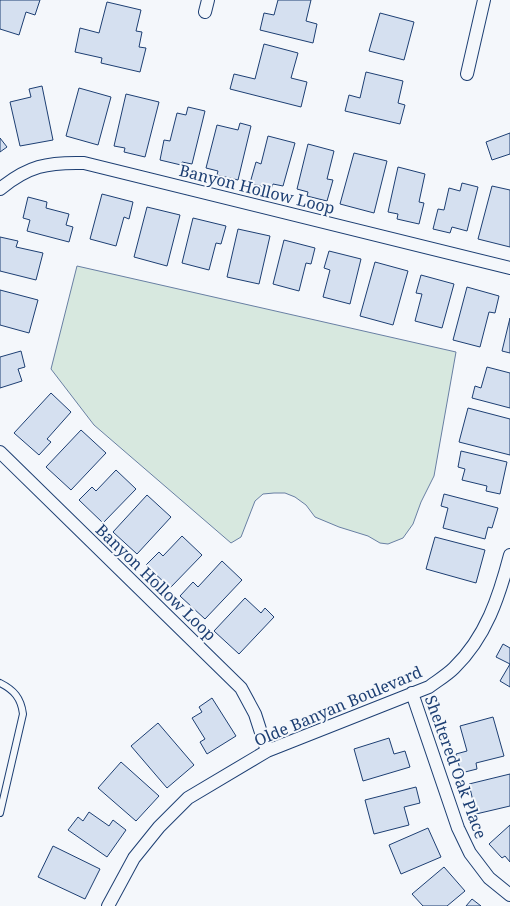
<svg xmlns="http://www.w3.org/2000/svg" width="510" height="906" viewBox="0 0 510 906" font-family="'Noto Serif',serif">
	<rect width="100%" height="100%" fill="#f4f7fb"/>
	<path fill="#d7e8df" stroke="#687fa3" d="M 77,266 L 456,352 L 434,476 L 421,502 L 413,524 L 403,538 L 388,544 L 380,543 L 368,536 L 339,527 L 315,517 L 306,505 L 295,497 L 285,493 L 274,493 L 263,494 L 255,501 L 241,537 L 231,543 L 94,425 L 51,369 Z"/>
	<path fill="#d5e0f0" stroke="#1d3f73" d="M 0,0 L 40,0 L 35,15 L 26,12 L 19,35 L 0,29 Z
		M 278,0 L 311,0 L 306,21 L 317,24 L 313,43 L 260,30 L 264,13 L 274,15 Z
		M 107,2 L 141,10 L 136,31 L 142,32 L 139,47 L 146,48 L 140,72 L 101,63 L 102,58 L 75,52 L 80,28 L 99,33 Z
		M 380,13 L 414,22 L 404,60 L 369,51 Z
		M 264,44 L 298,53 L 291,78 L 307,82 L 301,107 L 230,89 L 234,74 L 255,79 Z
		M 366,72 L 403,81 L 398,103 L 405,105 L 400,124 L 345,111 L 349,95 L 360,98 Z
		M 42,86 L 53,140 L 20,146 L 10,102 L 31,97 L 29,89 Z
		M 79,88 L 111,97 L 98,145 L 66,136 Z
		M 126,94 L 159,102 L 145,157 L 124,152 L 125,148 L 114,146 Z
		M 188,107 L 205,111 L 192,164 L 182,162 L 181,165 L 160,160 L 164,140 L 170,141 L 177,113 L 186,115 Z
		M 240,123 L 251,126 L 238,180 L 217,175 L 218,171 L 206,168 L 217,125 L 238,130 Z
		M 510,133 L 510,154 L 492,160 L 486,142 Z
		M 268,136 L 295,143 L 283,186 L 273,184 L 271,189 L 250,183 L 256,162 L 261,164 Z
		M 0,138 L 7,147 L 0,152 Z
		M 308,144 L 334,151 L 327,179 L 333,180 L 327,201 L 307,196 L 308,192 L 297,189 Z
		M 354,153 L 387,161 L 374,213 L 340,204 Z
		M 398,167 L 425,174 L 419,202 L 424,203 L 419,224 L 397,219 L 398,214 L 388,212 Z
		M 462,183 L 478,187 L 467,231 L 452,227 L 450,233 L 433,229 L 438,209 L 444,210 L 449,188 L 460,191 Z
		M 492,186 L 510,190 L 510,247 L 478,239 Z
		M 102,194 L 133,202 L 129,219 L 124,217 L 116,246 L 90,239 Z
		M 28,197 L 47,202 L 46,208 L 69,214 L 66,225 L 73,227 L 69,242 L 27,231 L 30,220 L 23,218 Z
		M 147,207 L 180,215 L 167,266 L 134,257 Z
		M 193,218 L 226,226 L 221,244 L 216,243 L 209,270 L 182,263 Z
		M 238,229 L 270,236 L 259,284 L 227,277 Z
		M 0,237 L 18,241 L 16,247 L 43,253 L 36,280 L 0,271 Z
		M 284,240 L 315,248 L 311,264 L 306,263 L 299,291 L 273,284 Z
		M 329,251 L 361,259 L 350,304 L 323,297 L 330,270 L 324,268 Z
		M 375,262 L 408,271 L 393,325 L 360,316 Z
		M 421,275 L 454,284 L 442,328 L 415,321 L 422,294 L 416,293 Z
		M 467,287 L 499,296 L 495,313 L 489,312 L 480,347 L 453,340 Z
		M 0,290 L 38,300 L 29,333 L 0,325 Z
		M 510,318 L 510,353 L 502,351 Z
		M 21,351 L 25,367 L 18,369 L 22,381 L 0,388 L 0,357 Z
		M 487,367 L 510,373 L 510,408 L 472,398 L 475,386 L 481,388 Z
		M 51,393 L 71,412 L 47,439 L 51,442 L 39,455 L 14,433 Z
		M 468,408 L 510,419 L 510,455 L 459,442 Z
		M 81,430 L 106,453 L 71,490 L 46,467 Z
		M 461,451 L 507,462 L 500,494 L 486,491 L 487,486 L 462,480 L 465,469 L 458,467 Z
		M 116,470 L 136,489 L 103,523 L 79,500 L 92,487 L 96,491 Z
		M 444,494 L 498,508 L 492,528 L 488,527 L 485,539 L 443,528 L 448,508 L 441,506 Z
		M 147,495 L 171,517 L 137,554 L 113,532 Z
		M 182,536 L 202,555 L 170,588 L 146,565 L 159,552 L 163,556 Z
		M 435,537 L 485,550 L 476,583 L 426,569 Z
		M 222,561 L 242,580 L 205,619 L 180,596 L 193,582 L 198,587 Z
		M 245,598 L 261,613 L 265,608 L 274,617 L 239,654 L 214,631 Z
		M 503,644 L 510,648 L 510,687 L 500,681 L 510,664 L 496,657 Z
		M 212,698 L 236,736 L 207,754 L 200,742 L 205,739 L 192,718 L 202,712 L 199,707 Z
		M 493,717 L 504,756 L 476,763 L 477,769 L 461,773 L 456,754 L 467,751 L 460,726 Z
		M 158,723 L 194,765 L 167,788 L 131,746 Z
		M 389,738 L 394,754 L 405,751 L 410,767 L 363,781 L 354,749 Z
		M 121,762 L 159,796 L 136,821 L 98,788 Z
		M 510,774 L 510,806 L 476,814 L 469,784 Z
		M 416,787 L 420,803 L 404,807 L 409,825 L 374,834 L 365,800 Z
		M 89,812 L 109,826 L 113,820 L 126,830 L 107,857 L 68,830 L 78,817 L 83,821 Z
		M 510,825 L 510,862 L 505,856 L 502,858 L 489,844 Z
		M 428,828 L 441,857 L 401,874 L 389,845 Z
		M 53,846 L 100,869 L 85,899 L 38,877 Z
		M 444,867 L 465,891 L 447,906 L 423,906 L 412,894 Z
		M 472,899 L 481,906 L 466,906 Z"/>
	<g fill="none" stroke-linecap="round" stroke-linejoin="round">
		<defs>
			<path id="lane" d="M 0,683 C 14,690 21,698 23,714 L 0,813"/>
			<path id="street" d="M 205,12 L 208,0
				M 467,74 L 484,0
				M 0,189 C 28,166 47,162 84,163 L 510,268
				M 0,452 L 241,688 L 255,714 L 267,751
				M 412,693 L 458,828 L 470,853 L 489,878 L 510,895
				M 108,906 L 134,858 L 159,827 L 188,798 L 267,751 L 429,687 C 437,681 447,675 454,668 C 486,637 499,597 510,555"/>
		</defs>
		<use href="#lane" stroke="#1d3f73" stroke-width="8"/>
		<use href="#street" stroke="#1d3f73" stroke-width="14"/>
		<use href="#lane" stroke="#f4f7fb" stroke-width="6"/>
		<use href="#street" stroke="#f4f7fb" stroke-width="12"/>
	</g>
	<g text-anchor="middle" dominant-baseline="central" stroke-width="4" stroke-linejoin="round" paint-order="stroke">
		<g font-size="16" fill="#1d3f73" stroke="#f4f7fb">
			<text transform="translate(257 189) rotate(14)">Banyon Hollow Loop</text>
			<text transform="translate(156 582) rotate(44)">Banyon Hollow Loop</text>
			<text transform="translate(338 706) rotate(-23)">Olde Banyan Boulevard</text>
			<text transform="translate(456 767) rotate(70)">Sheltered Oak Place</text>
		</g>
	</g>
</svg>
